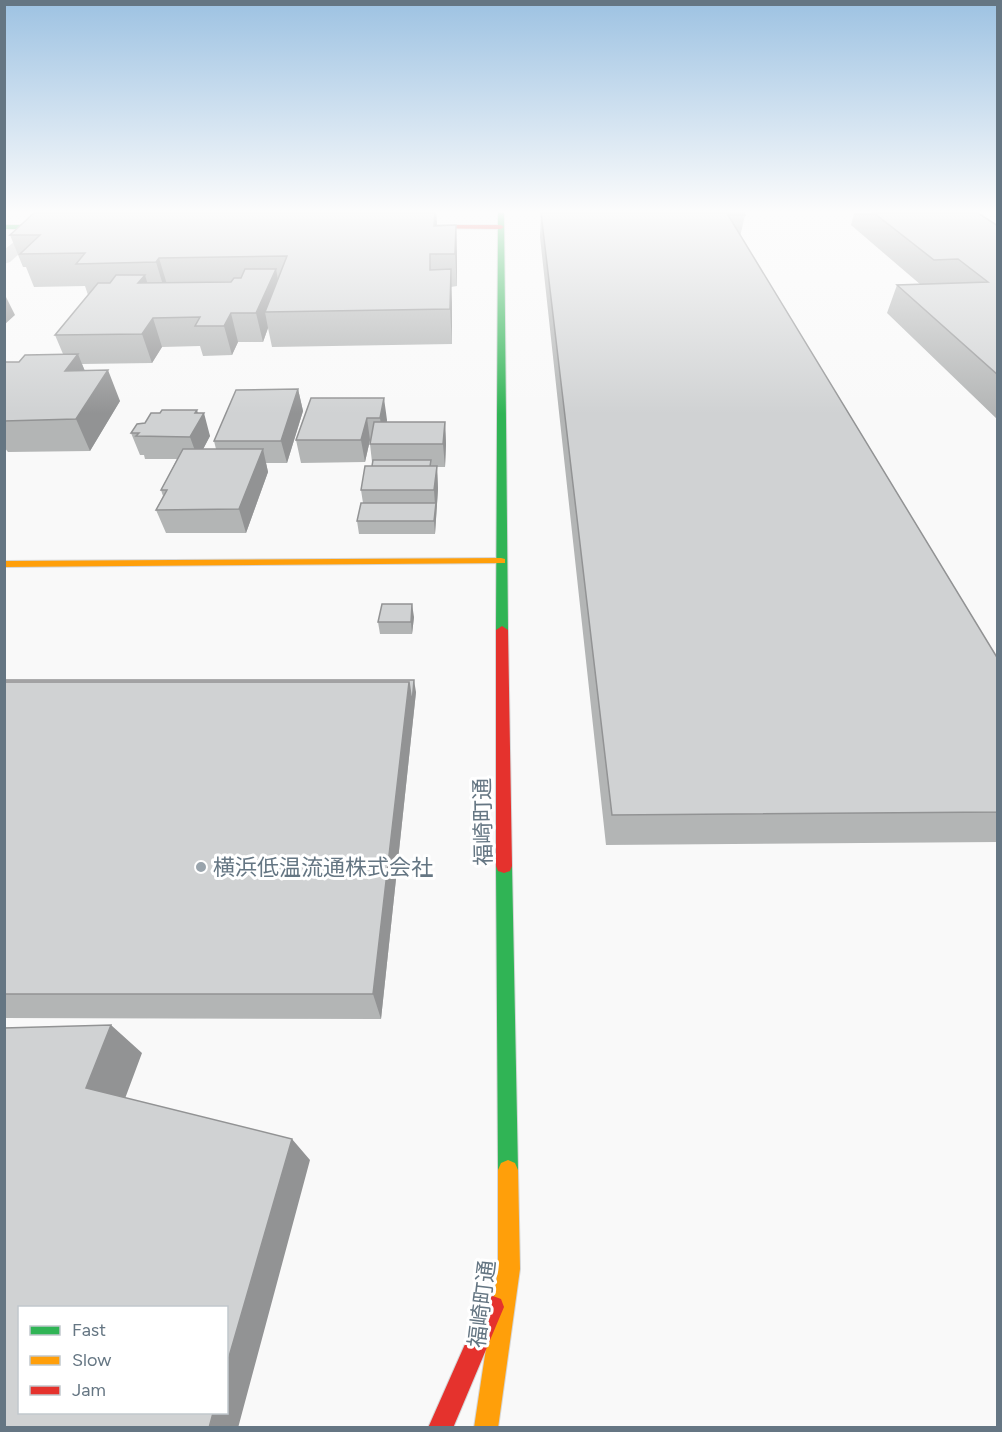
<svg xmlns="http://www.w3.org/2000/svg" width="1002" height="1432" viewBox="0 0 1002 1432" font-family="Figtree,'Noto Sans JP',sans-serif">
	<rect width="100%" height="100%" fill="#f9f9f9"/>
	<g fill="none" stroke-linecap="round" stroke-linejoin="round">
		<defs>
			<path id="fast" d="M 498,213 L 504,213 L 508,630 L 502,634 L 496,630 Z
				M 4,225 L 63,225 L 66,227 L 63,229 L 4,229 Z
				M 504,859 L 510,861 L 512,866 L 518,1170 L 515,1177 L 508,1180 L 501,1177 L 498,1170 L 496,866 L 498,861 Z"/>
			<path id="slow" d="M 501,558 L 505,559 L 505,563 L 4,567 L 4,561 Z
				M 508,1160 L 515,1163 L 518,1170 L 520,1269 L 498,1428 L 474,1428 L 498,1269 L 498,1170 L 501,1163 Z"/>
			<path id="jam" d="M 411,225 L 501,225 L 504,227 L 501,229 L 409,228 Z
				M 502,626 L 508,630 L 512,866 L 510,871 L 504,873 L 498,871 L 496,866 L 496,630 Z
				M 493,1296 L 501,1299 L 504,1307 L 453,1428 L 428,1428 L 485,1299 Z"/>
		</defs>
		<use href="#fast" stroke="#d5d6d7" stroke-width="2"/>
		<use href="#slow" stroke="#d5d6d7" stroke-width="2"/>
		<use href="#jam" stroke="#d5d6d7" stroke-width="2"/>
		<path fill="#cecfd0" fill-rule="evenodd" d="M 41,223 L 48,227 L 46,230 L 10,262 L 4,264 L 4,250 L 36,224 Z"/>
		<use href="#fast" fill="#30b455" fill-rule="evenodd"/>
		<use href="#slow" fill="#ff9f0a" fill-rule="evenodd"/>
		<use href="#jam" fill="#e5322d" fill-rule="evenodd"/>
	</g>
	<path fill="#b3b5b5" d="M 34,213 L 436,213 L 437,226 L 456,225 L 457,257 L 457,286 L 451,287 L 452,344 L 272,347 L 268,328 L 263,342 L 238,342 L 232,355 L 203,356 L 200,346 L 162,347 L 152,363 L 82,364 L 85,371 L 120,401 L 90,451 L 8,452 L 4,447 L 4,362 L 19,362 L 63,354 L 55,335 L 88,295 L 85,286 L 34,287 L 26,267 L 23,267 L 10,235 Z
		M 541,213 L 745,215 L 740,237 L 998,659 L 998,842 L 606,845 L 540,237 Z
		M 854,213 L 978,213 L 998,226 L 998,420 L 887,313 L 897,285 L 921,285 L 851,225 Z
		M 298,389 L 303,411 L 287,463 L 266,463 L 268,472 L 246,533 L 166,533 L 156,510 L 163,496 L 161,490 L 177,459 L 145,459 L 144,455 L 140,455 L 131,433 L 145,423 L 197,413 L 210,436 L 203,449 L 216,449 L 214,441 Z
		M 311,398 L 387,420 L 387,422 L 445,422 L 446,444 L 445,467 L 437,467 L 438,489 L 435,534 L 359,534 L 357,521 L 363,503 L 361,490 L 372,466 L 372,462 L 370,444 L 371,440 L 370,440 L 365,462 L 301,463 L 296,440 Z
		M 414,617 L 412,634 L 380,634 L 378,622 Z
		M 4,680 L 416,692 L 381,1019 L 4,1018 Z"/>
	<path fill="#929394" d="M 435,213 L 436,213 L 438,234 L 436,257 L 434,226 Z
		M 456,225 L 457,257 L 457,286 L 455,254 Z
		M 159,258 L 169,291 L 166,295 L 156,262 Z
		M 276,269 L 281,296 L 265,312 L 268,328 L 263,342 L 256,313 Z
		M 451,269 L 452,303 L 452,344 L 450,309 Z
		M 145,275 L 153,302 L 138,283 Z
		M 5,295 L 15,315 L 4,325 L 4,296 Z
		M 231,313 L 238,342 L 232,355 L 224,326 Z
		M 153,318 L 162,347 L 152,363 L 142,334 Z
		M 78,354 L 90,384 L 65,371 Z
		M 108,370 L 120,401 L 90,451 L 76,419 Z
		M 298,389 L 303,411 L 287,463 L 281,441 Z
		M 384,398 L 387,420 L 383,440 L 380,418 Z
		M 197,410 L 200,420 L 204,413 L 210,436 L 198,459 L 190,437 L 195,413 Z
		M 367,418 L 370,440 L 365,462 L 361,440 Z
		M 445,422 L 446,444 L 445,467 L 443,444 Z
		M 263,449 L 268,472 L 246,533 L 239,509 Z
		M 437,466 L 438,489 L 435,534 L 434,521 L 435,505 L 434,490 Z
		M 412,604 L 414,617 L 412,634 L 411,622 Z
		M 414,680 L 416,692 L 381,1019 L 373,994 L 409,682 Z
		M 111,1025 L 142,1053 L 120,1112 L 86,1088 Z
		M 292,1139 L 310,1160 L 238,1428 L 209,1428 L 213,1413 L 226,1413 L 226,1367 Z"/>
	<path fill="#d0d2d3" stroke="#929394" stroke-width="1.5" d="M 34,213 L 435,213 L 434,226 L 456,225 L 455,254 L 430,254 L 430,270 L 451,269 L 450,309 L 265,312 L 287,256 L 159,258 L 156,262 L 76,264 L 85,253 L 20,254 L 40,235 L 10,235 Z
		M 541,213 L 744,213 L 745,215 L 728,215 L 998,659 L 998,812 L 612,815 Z
		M 874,213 L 978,213 L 998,226 L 998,375 L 897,285 L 988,282 L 958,259 L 934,260 Z
		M 245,269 L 276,269 L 256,313 L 231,313 L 224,326 L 195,326 L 200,317 L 153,318 L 142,334 L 55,335 L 98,283 L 110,283 L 116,275 L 145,275 L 138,283 L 231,282 L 234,278 L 241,278 Z
		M 78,354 L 65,371 L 108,370 L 76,419 L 4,421 L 4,362 L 19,362 L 25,355 Z
		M 298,389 L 281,441 L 214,441 L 236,390 Z
		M 311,398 L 384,398 L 380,418 L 367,418 L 361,440 L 296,440 Z
		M 162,410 L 197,410 L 195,413 L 204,413 L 190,437 L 136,436 L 139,433 L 131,433 L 137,424 L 145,423 L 151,413 L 160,413 Z
		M 374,422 L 445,422 L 443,444 L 370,444 Z
		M 183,449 L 263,449 L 239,509 L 156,510 L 167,490 L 161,490 Z
		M 373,460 L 431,460 L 430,466 L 372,466 Z
		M 365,466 L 437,466 L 434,490 L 361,490 Z
		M 361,503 L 436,503 L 434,521 L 357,521 Z
		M 382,604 L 412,604 L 411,622 L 378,622 Z
		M 4,680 L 414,680 L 412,703 L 409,682 L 4,682 Z
		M 4,682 L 409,682 L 373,994 L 4,994 Z
		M 111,1025 L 86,1088 L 292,1139 L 226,1367 L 226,1308 L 20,1308 L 20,1413 L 213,1413 L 209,1428 L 4,1428 L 4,1028 Z"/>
	<linearGradient id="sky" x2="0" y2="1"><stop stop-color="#9dc2e2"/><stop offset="0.51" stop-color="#fcfcfc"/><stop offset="1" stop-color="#fcfcfc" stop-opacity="0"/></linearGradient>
	<rect width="1002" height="414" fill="url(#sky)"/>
	<circle fill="#99a4ac" stroke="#fff" stroke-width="2" cx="201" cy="867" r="6"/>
	<g text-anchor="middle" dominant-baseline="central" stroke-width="6" stroke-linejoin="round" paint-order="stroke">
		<g font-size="22" fill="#657683" stroke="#fff">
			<text transform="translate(483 822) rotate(-91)">福崎町通</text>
			<text transform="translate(482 1304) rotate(-83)">福崎町通</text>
		</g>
		<g font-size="22" fill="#657683" stroke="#fff" text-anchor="start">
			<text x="213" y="867">横浜低温流通株式会社</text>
		</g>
	</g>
	<rect width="1002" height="1432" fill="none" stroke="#657683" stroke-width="12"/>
	<rect x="18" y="1306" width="210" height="108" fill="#ffffff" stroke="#c1c8cd" stroke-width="1.5"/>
	<rect x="30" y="1326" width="30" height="9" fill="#30b455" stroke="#c1c8cd" stroke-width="1.5"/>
	<text x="72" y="1336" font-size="18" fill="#657683">Fast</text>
	<rect x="30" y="1356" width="30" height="9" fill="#ff9f0a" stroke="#c1c8cd" stroke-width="1.5"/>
	<text x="72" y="1366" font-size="18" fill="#657683">Slow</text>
	<rect x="30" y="1386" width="30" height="9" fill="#e5322d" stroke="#c1c8cd" stroke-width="1.5"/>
	<text x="72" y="1396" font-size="18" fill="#657683">Jam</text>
</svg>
